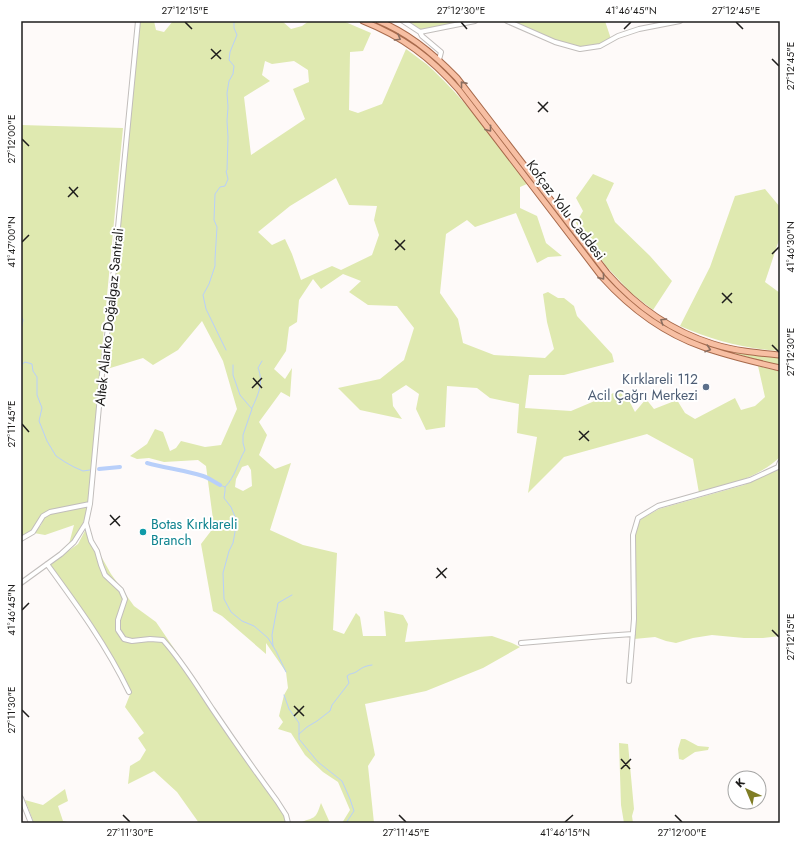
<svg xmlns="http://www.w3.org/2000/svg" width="801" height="844" viewBox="0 0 801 844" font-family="Jost,sans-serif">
	<rect width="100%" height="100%" fill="#fefaf9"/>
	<path fill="#dfe9b0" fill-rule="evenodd" d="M 139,21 L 154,21 L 156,30 L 164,32 L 173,21 L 282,21 L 291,29 L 302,26 L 309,21 L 343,21 L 371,33 L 363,51 L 350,52 L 349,110 L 358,113 L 382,104 L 406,49 C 415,56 425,62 433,70 C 469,104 498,145 527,184 L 520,187 L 520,208 L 537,216 L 546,243 L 562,256 L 548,257 L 537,263 L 516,213 L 475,227 L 467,220 L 446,234 L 440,293 L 458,319 L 463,343 L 494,355 L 545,358 L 554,349 L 547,322 L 543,294 L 548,292 L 558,298 L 564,298 L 574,306 L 577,316 L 612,354 L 614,362 L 564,375 L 529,375 L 525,408 L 571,411 L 623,389 L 635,412 L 646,399 L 654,409 L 677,400 L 685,413 L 695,419 L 735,398 L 741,410 L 755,406 L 765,397 L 758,366 L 780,371 L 780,457 C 758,478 727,485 699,493 L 693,459 L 647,434 L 564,457 L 528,493 L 537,437 L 517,433 L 519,404 L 490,398 L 477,388 L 447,386 L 445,427 L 426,430 L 416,409 L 419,394 L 406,385 L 392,394 L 393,406 L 402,419 L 360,410 L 338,388 L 380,379 L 404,360 L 414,328 L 397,306 L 368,305 L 349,292 L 361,281 L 343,274 L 321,289 L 313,279 L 299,300 L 297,322 L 289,327 L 286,351 L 274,369 L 285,379 L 292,368 L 290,397 L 281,392 L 259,422 L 267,435 L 259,455 L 275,469 L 291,463 L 270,530 L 303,545 L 337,553 L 333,630 L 344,634 L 356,613 L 360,617 L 363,636 L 386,636 L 384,611 L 403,615 L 408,624 L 405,642 L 492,636 L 512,643 L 520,647 L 483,668 L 426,691 L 365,704 L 375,755 L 368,766 L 374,823 L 342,823 L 350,810 L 338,782 L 323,772 L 305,755 L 291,733 L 278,729 L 283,722 L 279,716 L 284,695 L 288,688 L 286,672 L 266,643 L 266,654 L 222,616 L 213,611 L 201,544 L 214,527 L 206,466 L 198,460 L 164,462 L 149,458 L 137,459 L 130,456 L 147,444 L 155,429 L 163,432 L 170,451 L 176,448 L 181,441 L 205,447 L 221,445 L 237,409 L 223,361 L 202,321 L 178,350 L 153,365 L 143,358 L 107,369 ZM 265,61 L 272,64 L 294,61 L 308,70 L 309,82 L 293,89 L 305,119 L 251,155 L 244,97 L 270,81 L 262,75 ZM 336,178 L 349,205 L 377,206 L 374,220 L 379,235 L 372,255 L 341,270 L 332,266 L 301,280 L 292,254 L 285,239 L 272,245 L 258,232 L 290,206 ZM 248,465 L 251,470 L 252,486 L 243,491 L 235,487 L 236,479 L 242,467 Z
		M 407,21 L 465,21 L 420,30 Z
		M 515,21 L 605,21 L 611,39 L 599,45 L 580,48 L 555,41 L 524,28 L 515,22 Z
		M 21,125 L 123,128 C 111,253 99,378 88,503 L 50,510 L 41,516 L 37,524 L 31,531 L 21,538 Z
		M 593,174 L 614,183 L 606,200 L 615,222 L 650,256 L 672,281 L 653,310 L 631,293 L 606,266 L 576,223 L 583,211 L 576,198 Z
		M 765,189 L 780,207 L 780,227 L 779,240 L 765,282 L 780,293 L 780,351 C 745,349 712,340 680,326 L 710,267 L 735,196 Z
		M 730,352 L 780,358 L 780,366 Z
		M 780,467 L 780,496 L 779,497 L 780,506 L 780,636 L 763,638 L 744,638 L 712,635 L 693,638 L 676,643 L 666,641 L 655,637 L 634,639 L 637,602 L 634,536 L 637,526 L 641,519 L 659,509 L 744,485 Z
		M 88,507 C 84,522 81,533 69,544 L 74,525 L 45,535 L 34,533 L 41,525 L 44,518 L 51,513 Z
		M 88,525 L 92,540 L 111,574 L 134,606 L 156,622 L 201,688 L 198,691 L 275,801 L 284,816 L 287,823 L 199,823 L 177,792 L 154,771 L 128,784 L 130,766 L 140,760 L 146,750 L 138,738 L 144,733 L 125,707 L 131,692 C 109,646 79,606 50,564 L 78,544 Z
		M 681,739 L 685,739 L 698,746 L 709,747 L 708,750 L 695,752 L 683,760 L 679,759 L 678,749 Z
		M 619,743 L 628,744 L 634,809 L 632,816 L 633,823 L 624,823 L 621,805 Z
		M 65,789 L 68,801 L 58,806 L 63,821 L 72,823 L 34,823 L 25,800 L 43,805 Z
		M 321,803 L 330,823 L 300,823 C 315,816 315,821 321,803 Z"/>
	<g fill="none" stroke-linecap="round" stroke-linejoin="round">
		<path stroke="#b8cffa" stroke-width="1" d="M 21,315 L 23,320 L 21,330
			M 226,350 L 206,309 L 203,295 L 209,284 L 215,266 L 215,259 L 217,227 L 214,220 L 215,194 L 220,187 L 225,186 L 228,179 L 226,171 L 227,170 L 228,137 L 227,121 L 228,107 L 227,93 L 229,81 L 233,74 L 234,66 L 229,60 L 230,52 L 237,35 L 234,28 L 234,21
			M 21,365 L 25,362 L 32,364 L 33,371 L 37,377 L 37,395 L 42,408 L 39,421 L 47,441 L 56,456 L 65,462 L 74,467 L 83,471 L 90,470
			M 233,365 L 233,375 L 240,395 L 252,409 L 243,435 L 243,443 L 245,450 C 238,462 235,477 225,487 L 225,491 L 224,498 L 231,507 L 236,519 L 235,532 L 233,543 L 229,551 L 223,573 L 224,599 L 231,612 L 242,621 L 254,626 L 268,638 L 276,651 L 286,672
			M 252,408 C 258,395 264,383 258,368 L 262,361
			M 220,485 L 225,487
			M 273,646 L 272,635 L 278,603 L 292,595
			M 284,695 L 289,709 L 299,723 L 299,739 L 318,762 L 342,781 L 350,799 L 354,811 L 346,823
			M 299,734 L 307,727 L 317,721 L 330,711 L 332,705 L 349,683 L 347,676 C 350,673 353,674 356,672 C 362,668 364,666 372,665"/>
		<path stroke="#b8cffa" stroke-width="4" d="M 147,463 C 165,468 184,470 203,476 C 209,478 214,482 220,485
			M 99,469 L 120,467"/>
		<defs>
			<path id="minor" d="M 403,21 L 420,32
				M 507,21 L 555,42 L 580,49 L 600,46 L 618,36 L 639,29 L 680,21
				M 439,60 L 441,52 L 422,36 L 420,32 L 475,21
				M 86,523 L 91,541 L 97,551 L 101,565 L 105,575 L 121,590 L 125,599 L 118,620 L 118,630 L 124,639 L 132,641 L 150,639 L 163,640 C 182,661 197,686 213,710 C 234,741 255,771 277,801 L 286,815 L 288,823
				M 21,539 L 33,532 L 43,516 L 50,512 L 90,504
				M 47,564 C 77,605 107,646 129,692
				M 21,583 L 61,554 L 74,542 L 86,523 L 90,504 L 102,374 L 109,320 L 138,21
				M 521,643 L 604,636 L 633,634
				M 629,681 L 634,619 L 633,535 L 638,518 L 658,506 L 750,480 L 778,467 L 780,462
				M 21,798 L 31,823"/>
			<path id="major" d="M 363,21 C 403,37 430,57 459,90 L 602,277 C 630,308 663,333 703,347 C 728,356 754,362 780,368
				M 379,21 C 409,33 435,55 457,78 L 607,273 C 636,306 671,331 713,344 C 735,351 758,353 780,355"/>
		</defs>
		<use href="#minor" stroke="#c1bdbb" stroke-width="6"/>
		<use href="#major" stroke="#a86a4c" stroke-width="7"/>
		<use href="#minor" stroke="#fff" stroke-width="4"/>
		<use href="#major" stroke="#f7bfa3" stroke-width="5"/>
	</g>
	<defs><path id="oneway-chevron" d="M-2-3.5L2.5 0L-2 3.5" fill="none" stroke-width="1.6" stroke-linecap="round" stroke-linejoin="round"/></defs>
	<g stroke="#8a6e60">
		<use href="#oneway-chevron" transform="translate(398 38) rotate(30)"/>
		<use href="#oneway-chevron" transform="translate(463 84) rotate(-129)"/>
		<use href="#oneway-chevron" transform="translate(489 129) rotate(53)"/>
		<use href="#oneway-chevron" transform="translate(602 277) rotate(51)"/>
		<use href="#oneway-chevron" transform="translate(663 321) rotate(-148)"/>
		<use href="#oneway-chevron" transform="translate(708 349) rotate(18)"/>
	</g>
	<path fill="none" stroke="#1e1d1c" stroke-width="1.5" d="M 185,22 L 192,29M 461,22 L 467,29M 736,22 L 743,29M 624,29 L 631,22M 211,49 L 221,59M 211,59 L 221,50M 772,59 L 779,66M 538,102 L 548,112M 538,112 L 548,102M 22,139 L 29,146M 69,187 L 78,197M 68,197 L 78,187M 395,240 L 405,250M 22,242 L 29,235M 395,250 L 405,240M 772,254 L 779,247M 722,293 L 732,303M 722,303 L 732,293M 772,345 L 779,352M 253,378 L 262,388M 252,388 L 262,378M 22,424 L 29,432M 579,431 L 589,441M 579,440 L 589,431M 110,515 L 120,526M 110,525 L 120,516M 437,568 L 446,578M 436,578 L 447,568M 22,610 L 29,603M 772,630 L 779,637M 294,706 L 304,716M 22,710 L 29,717M 294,716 L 304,706M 621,759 L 630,769M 621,769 L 631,759M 123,815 L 130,822M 399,815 L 406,822M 675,815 L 682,822M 565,822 L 573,815"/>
	<circle fill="#5c6f8a" stroke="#fff" stroke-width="1.5" cx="706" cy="387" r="4"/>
	<circle fill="#0f9aa8" stroke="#fff" stroke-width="1.5" cx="143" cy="532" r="4"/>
	<g text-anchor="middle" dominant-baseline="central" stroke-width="4" stroke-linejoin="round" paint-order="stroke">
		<g font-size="14" fill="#1e1d1c" stroke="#fff">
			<text transform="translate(566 210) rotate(53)">Kofçaz Yolu Caddesi</text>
			<text transform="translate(109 317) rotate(-84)">Altek Alarko Doğalgaz Santrali</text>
		</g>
		<g font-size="14" fill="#4e5e75" stroke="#fff" text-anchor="end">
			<text x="698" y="379">Kırklareli 112<tspan x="698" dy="16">Acil Çağrı Merkezi</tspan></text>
		</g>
		<g font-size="14" fill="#0d838f" stroke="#fff" text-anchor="start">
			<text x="151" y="524">Botas Kırklareli<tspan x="151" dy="16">Branch</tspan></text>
		</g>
	</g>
	<rect width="801" height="844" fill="none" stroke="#ffffff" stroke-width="44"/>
	<g transform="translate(747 790) rotate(316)"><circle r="19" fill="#ffffff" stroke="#a5a5a4"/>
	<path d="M0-3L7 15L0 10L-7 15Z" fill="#7f7d25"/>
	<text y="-6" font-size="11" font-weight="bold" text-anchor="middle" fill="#1e1d1c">K</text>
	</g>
	<rect x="22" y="22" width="757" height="800" fill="none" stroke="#1e1d1c" stroke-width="1.5"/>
	<g font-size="10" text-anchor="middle" fill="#1e1d1c">
		<text x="185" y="14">27°12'15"E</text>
		<text x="461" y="14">27°12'30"E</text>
		<text x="631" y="14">41°46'45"N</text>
		<text x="736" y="14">27°12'45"E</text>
		<text transform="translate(790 66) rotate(-90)" y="4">27°12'45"E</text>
		<text transform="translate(11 139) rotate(-90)" y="4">27°12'00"E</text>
		<text transform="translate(11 242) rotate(-90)" y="4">41°47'00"N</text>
		<text transform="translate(790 247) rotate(-90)" y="4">41°46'30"N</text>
		<text transform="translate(790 352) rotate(-90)" y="4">27°12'30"E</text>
		<text transform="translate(11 424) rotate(-90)" y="4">27°11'45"E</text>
		<text transform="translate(11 610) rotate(-90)" y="4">41°46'45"N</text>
		<text transform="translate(790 637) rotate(-90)" y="4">27°12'15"E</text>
		<text transform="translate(11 710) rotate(-90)" y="4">27°11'30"E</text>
		<text x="130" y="836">27°11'30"E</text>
		<text x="406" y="836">27°11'45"E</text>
		<text x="565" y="836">41°46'15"N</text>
		<text x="682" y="836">27°12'00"E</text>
	</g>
</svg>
